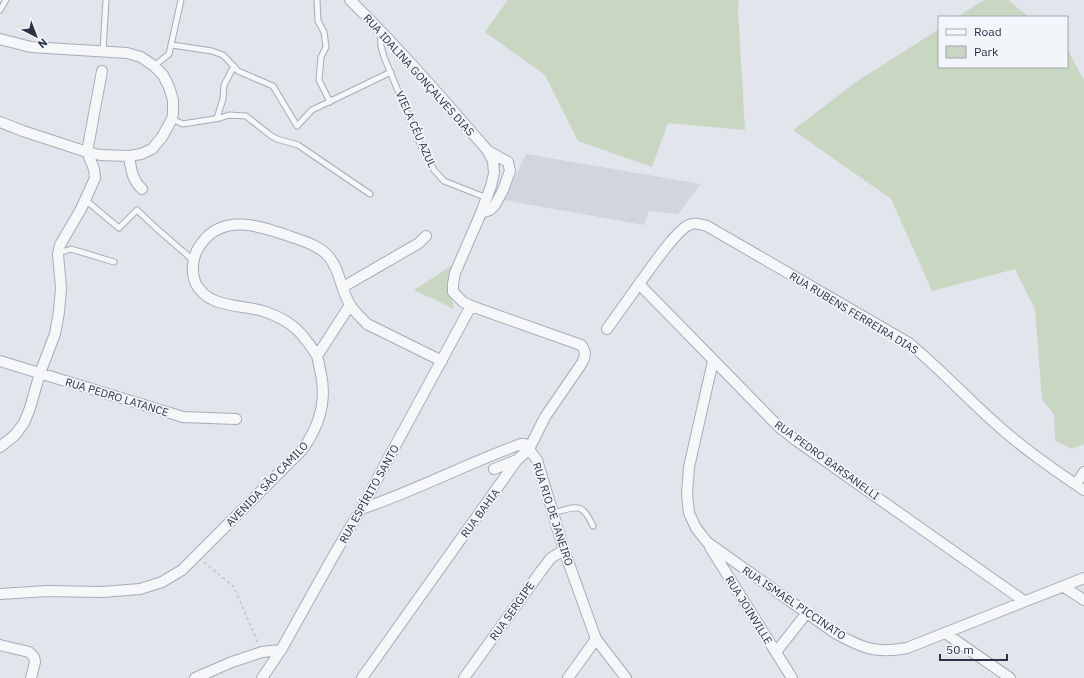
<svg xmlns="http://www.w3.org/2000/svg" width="1084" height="678" viewBox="0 0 1084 678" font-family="'IBM Plex Sans',sans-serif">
	<rect width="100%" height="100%" fill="#e2e6ec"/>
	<path fill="#d0d5de" d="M 526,154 L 701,184 L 678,214 L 649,211 L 644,225 L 504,200 Z"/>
	<path fill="#c8d6c2" d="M 508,0 L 739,0 L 738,8 L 745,130 L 668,123 L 652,167 L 578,141 L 545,75 L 485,32 Z
		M 984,0 L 1008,0 L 1029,17 L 957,17 Z
		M 939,29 L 939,67 L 1067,67 L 1067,49 L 1084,80 L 1084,444 L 1072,449 L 1055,441 L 1054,414 L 1042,400 L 1035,310 L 1015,269 L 932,291 L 891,199 L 793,130 L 856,82 Z
		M 454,264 L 449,288 L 454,309 L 414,290 Z"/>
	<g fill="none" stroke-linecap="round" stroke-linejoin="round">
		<defs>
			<path id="lane" d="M 317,0 L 318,21 L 324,32 L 326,47 L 321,57 L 319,80 L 330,102
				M 0,10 L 6,0
				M 380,31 L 381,46 L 384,57 L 420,144 L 434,170 L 444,181 L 487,198
				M 172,45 L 212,51 L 223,55 L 238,71 L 273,86 L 297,126 L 312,110 L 391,72
				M 103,50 L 106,0
				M 154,66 L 169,54 L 181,0
				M 217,118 L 223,99 L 224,85 L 234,66
				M 172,119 L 183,124 L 220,118 L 229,115 L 246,116 L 270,135 L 277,139 L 298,145 L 370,194
				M 89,203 L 119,228 L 137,210 L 155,227 L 194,261
				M 59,253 L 71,249 L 114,262
				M 553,513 C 576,507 582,501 593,526"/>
			<path id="street" d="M 350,0 C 399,48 443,99 488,151 L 493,161 L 494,173 L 491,186 L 481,213 L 455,273 L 453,284 L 453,292 L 463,302 L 471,306 L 581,345 C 586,351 586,355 582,363 L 545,417 L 529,449 L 517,460 L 362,678
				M 0,39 L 31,47 L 127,53 L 141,57 L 154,66 L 163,75 L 169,87 L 173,100 L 173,113 L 172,119 L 162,137 L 152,149 L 141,154 L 129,156 L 100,155 L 87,152 L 23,131 L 0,122
				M 87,152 L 102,71
				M 129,156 C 131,169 132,180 142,189
				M 481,213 L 490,210 L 495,205 L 503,190 L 510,171 L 508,162 L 488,151
				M 343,287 L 419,243 L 426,236
				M 607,329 L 639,284
				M 317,356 L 350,305
				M 0,361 L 183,417 L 236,419
				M 713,361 L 689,467 L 687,494 L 689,513 L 696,528 L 707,542 L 835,633 C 862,648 876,654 907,648 L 1084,578
				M 0,447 L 15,435 L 24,423 L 30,408 L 40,373 L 55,334 L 59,312 L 61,288 L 58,254 L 60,245 L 81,209 L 95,178 L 94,169 L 87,152
				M 494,469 L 517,460
				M 1076,484 L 1084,472
				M 361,509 C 416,491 467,463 521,444 L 525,444 L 537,460 L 564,550 L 596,639 L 626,678
				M 710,547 L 792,678
				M 1064,587 L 1084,600
				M 0,594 L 47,591 L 102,592 L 140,589 L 162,582 L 182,570 L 302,450 C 319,427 327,403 321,374 C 319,368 319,362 317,356 C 314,350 309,344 305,339 C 295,325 282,318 266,312 C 243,304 209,309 196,284 C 190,271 193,254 201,244 C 223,213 260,226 289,236 C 303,241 319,245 329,257 C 341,271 340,291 351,306 C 355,313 362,318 367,324 L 442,361
				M 1024,601 L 797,441 L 779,427 L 639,284 C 649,271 675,231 689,225 C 694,222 701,224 707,226 L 909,343 C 939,368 965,396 994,422 C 1021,447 1053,469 1084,490
				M 945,633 L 1010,678
				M 0,645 L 29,652 L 34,657 L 35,662 L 31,678
				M 776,652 L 806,614
				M 195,678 L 232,662 L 262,652 L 281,650
				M 262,678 L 281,650 L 334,555 L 361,509 L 471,306
				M 464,678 L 541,571 L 551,558 L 564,550
				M 568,678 L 596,639"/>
		</defs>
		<use href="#lane" stroke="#a6adb7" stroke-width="7"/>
		<use href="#street" stroke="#a6adb7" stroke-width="12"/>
		<path stroke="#c0c4ca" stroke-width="1.5" stroke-dasharray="3 3" stroke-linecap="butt" d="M 204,562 L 234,587 L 258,643"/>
		<use href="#lane" stroke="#f5f7f9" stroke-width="5"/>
		<use href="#street" stroke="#f5f7f9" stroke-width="10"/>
	</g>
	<g text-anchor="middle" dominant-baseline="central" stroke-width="3.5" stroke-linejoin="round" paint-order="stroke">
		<g font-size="11" fill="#283346" stroke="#f2f5f9">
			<text transform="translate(419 75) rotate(48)">RUA IDALINA GONÇALVES DIAS</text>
			<text transform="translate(416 129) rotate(66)">VIELA CÉU AZUL</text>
			<text transform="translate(854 313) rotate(31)">RUA RUBENS FERREIRA DIAS</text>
			<text transform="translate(117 397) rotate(17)">RUA PEDRO LATANCE</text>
			<text transform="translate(827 460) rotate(36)">RUA PEDRO BARSANELLI</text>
			<text transform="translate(267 484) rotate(-46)">AVENIDA SÃO CAMILO</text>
			<text transform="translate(369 494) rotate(-61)">RUA ESPÍRITO SANTO</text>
			<text transform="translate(480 513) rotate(-54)">RUA BAHIA</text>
			<text transform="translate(553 514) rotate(72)">RUA RIO DE JANEIRO</text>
			<text transform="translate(794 603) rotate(34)">RUA ISMAEL PICCINATO</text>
			<text transform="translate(749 610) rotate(58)">RUA JOINVILLE</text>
			<text transform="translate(512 611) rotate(-55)">RUA SERGIPE</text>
		</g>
	</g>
	<rect x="938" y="16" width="130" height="52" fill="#f2f5f9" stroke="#a1a7b1"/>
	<rect x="946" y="29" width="20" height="6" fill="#f5f7f9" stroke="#a1a7b1"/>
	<text x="974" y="36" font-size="12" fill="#283346">Road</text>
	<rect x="946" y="46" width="20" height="12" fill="#c8d6c2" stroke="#a1a7b1"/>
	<text x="974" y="56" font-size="12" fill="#283346">Park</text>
	<g transform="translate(36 36) rotate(138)" stroke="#f2f5f9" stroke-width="3" paint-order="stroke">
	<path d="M0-3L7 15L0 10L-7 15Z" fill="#283346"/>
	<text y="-6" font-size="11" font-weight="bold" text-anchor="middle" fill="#283346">N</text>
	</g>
	<path d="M940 654v6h67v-6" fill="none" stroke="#283346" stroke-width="2"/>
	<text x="946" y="654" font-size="12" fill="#283346" stroke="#f2f5f9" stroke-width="3" paint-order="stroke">50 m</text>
</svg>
